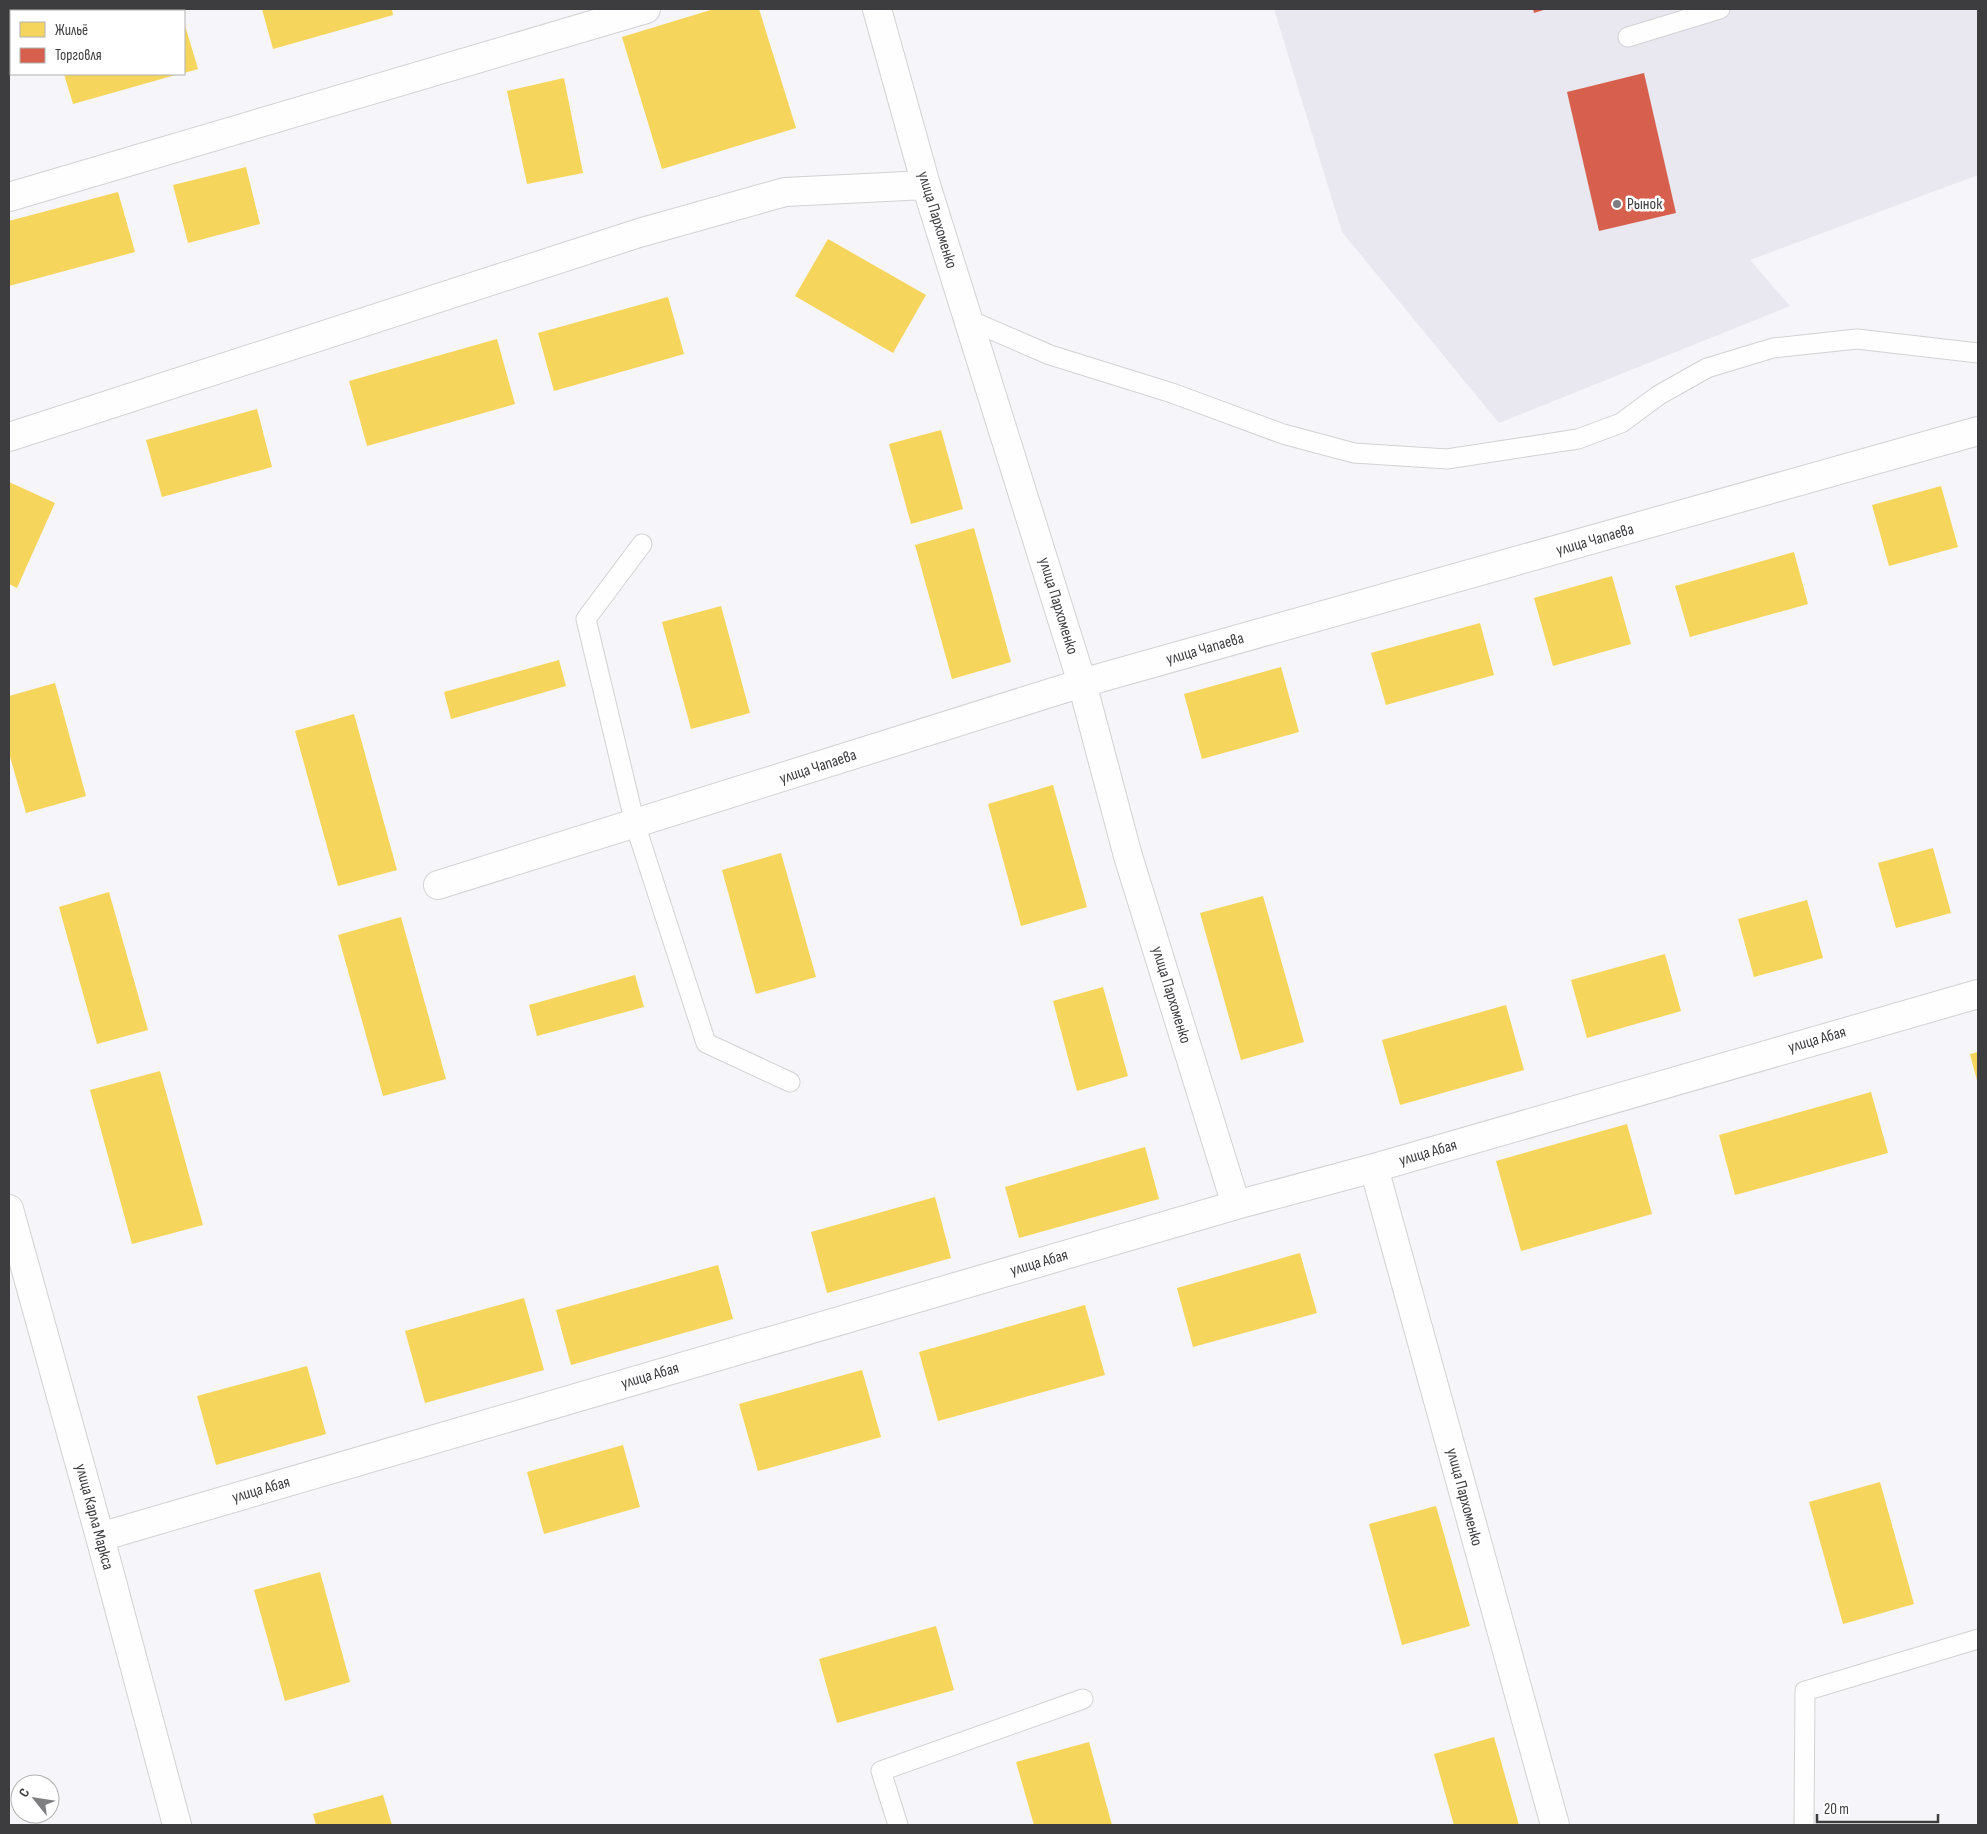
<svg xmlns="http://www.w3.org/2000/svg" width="1987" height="1834" viewBox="0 0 1987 1834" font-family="'Sofia Sans Condensed',sans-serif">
	<rect width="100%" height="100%" fill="#f6f5f9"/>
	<path fill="#e9e7f0" d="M 1274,9 L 1978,9 L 1978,175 L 1750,260 L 1790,306 L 1499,423 L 1342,232 Z"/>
	<path fill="#f6d55c" d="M 139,9 L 181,9 L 181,11 L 133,11 Z
		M 262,9 L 392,9 L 393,15 L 273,49 Z
		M 714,9 L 759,9 L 796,128 L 662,169 L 622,37 Z
		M 184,22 L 198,69 L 184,73 Z
		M 64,74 L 179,74 L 73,104 Z
		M 564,78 L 583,173 L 527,184 L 507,91 Z
		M 246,167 L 260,224 L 188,243 L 173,185 Z
		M 118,192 L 135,252 L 9,286 L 9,221 Z
		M 828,239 L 926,295 L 893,353 L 795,296 Z
		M 668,297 L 684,354 L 554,391 L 538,333 Z
		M 497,339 L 515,404 L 367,446 L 349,381 Z
		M 257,409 L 272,467 L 162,497 L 146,440 Z
		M 941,430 L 963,509 L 911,524 L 889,444 Z
		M 9,482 L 55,503 L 17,588 L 9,584 Z
		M 1941,486 L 1958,547 L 1889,566 L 1872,505 Z
		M 974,528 L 1011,662 L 952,679 L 915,545 Z
		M 1794,552 L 1808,604 L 1690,637 L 1675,586 Z
		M 1612,576 L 1631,644 L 1553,666 L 1534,598 Z
		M 721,606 L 750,713 L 691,729 L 662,622 Z
		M 1480,623 L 1494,675 L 1386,705 L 1371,653 Z
		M 559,660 L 566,686 L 451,719 L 444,692 Z
		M 1281,667 L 1299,732 L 1202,759 L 1184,694 Z
		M 55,683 L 86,796 L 26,813 L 9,753 L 9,696 Z
		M 354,714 L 397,870 L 338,886 L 295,731 Z
		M 1053,785 L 1087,907 L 1021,926 L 988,804 Z
		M 1933,848 L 1951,913 L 1896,928 L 1878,863 Z
		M 781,853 L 816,977 L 756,994 L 722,870 Z
		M 109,892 L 148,1030 L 97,1044 L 59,907 Z
		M 1263,896 L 1304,1042 L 1241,1060 L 1200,913 Z
		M 1807,900 L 1823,958 L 1754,977 L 1738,919 Z
		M 401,917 L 446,1079 L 383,1096 L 338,935 Z
		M 1665,954 L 1681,1011 L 1587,1038 L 1571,980 Z
		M 635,975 L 644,1007 L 537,1036 L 529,1005 Z
		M 1103,987 L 1128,1076 L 1077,1091 L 1053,1001 Z
		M 1506,1005 L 1524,1070 L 1400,1105 L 1382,1040 Z
		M 1978,1052 L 1978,1084 L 1970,1054 Z
		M 160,1071 L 203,1225 L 132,1244 L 90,1090 Z
		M 1871,1092 L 1888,1153 L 1735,1195 L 1719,1135 Z
		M 1627,1124 L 1652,1214 L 1521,1251 L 1496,1161 Z
		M 1145,1147 L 1159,1199 L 1019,1238 L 1005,1187 Z
		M 935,1197 L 951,1258 L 827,1293 L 811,1232 Z
		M 1300,1253 L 1317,1313 L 1193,1347 L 1177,1288 Z
		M 718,1265 L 733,1319 L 571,1365 L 556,1310 Z
		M 524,1298 L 544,1370 L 425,1403 L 405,1331 Z
		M 1085,1305 L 1105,1375 L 938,1421 L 919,1352 Z
		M 307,1366 L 326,1434 L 216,1465 L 197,1396 Z
		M 862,1370 L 881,1437 L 758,1471 L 739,1404 Z
		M 623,1445 L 640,1507 L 544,1534 L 527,1472 Z
		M 1880,1482 L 1914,1604 L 1843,1624 L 1809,1502 Z
		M 1436,1506 L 1470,1626 L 1402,1645 L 1369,1524 Z
		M 320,1572 L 350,1682 L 285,1701 L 254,1590 Z
		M 936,1626 L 954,1690 L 837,1723 L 819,1659 Z
		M 1494,1737 L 1519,1825 L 1454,1825 L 1434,1754 Z
		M 1089,1742 L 1112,1825 L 1034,1825 L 1016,1762 Z
		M 383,1795 L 392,1825 L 316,1825 L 313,1814 Z"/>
	<path fill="#d6604d" d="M 1533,9 L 1547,9 L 1534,13 Z
		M 1644,73 L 1676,213 L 1599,231 L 1567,92 Z"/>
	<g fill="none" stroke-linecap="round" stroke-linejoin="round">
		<defs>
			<path id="lane" d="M 1628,37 L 1720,9
				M 969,320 L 1050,355 L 1172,393 L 1283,434 L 1354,453 L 1447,459 L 1578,439 L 1621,423 L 1659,395 L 1707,368 L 1773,348 L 1857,339 L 1978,353
				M 642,544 L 586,619 L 635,824 L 706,1043 L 790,1082
				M 898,1825 L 881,1771 L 1083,1699
				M 1804,1825 L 1805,1691 L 1978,1639"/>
			<path id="street" d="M 877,9 L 926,185 L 1082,683 L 1128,856 L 1236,1205
				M 9,197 L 646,9
				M 9,437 L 639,233 L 785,192 L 926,185
				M 438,885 L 1082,683 L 1978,431
				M 1374,1168 L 1555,1825
				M 9,1209 L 100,1537 L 177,1825
				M 100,1537 L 1236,1205 L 1374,1168 L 1978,994"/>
		</defs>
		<use href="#lane" stroke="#d2d2d4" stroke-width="21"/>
		<use href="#street" stroke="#d2d2d4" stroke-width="30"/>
		<use href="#lane" stroke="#fefefe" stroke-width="19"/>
		<use href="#street" stroke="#fefefe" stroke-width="28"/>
	</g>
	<circle fill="#7e7d80" stroke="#fff" stroke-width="2" cx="1617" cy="204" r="5"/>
	<g text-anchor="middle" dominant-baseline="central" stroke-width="5" stroke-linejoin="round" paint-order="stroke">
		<g font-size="16" fill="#3d3c3f" stroke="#fff" text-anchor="start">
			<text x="1627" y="204">Рынок</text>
		</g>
		<g font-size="16" fill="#3d3c3f" stroke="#fff">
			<text transform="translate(937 220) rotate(73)">улица Пархоменко</text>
			<text transform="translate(1595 540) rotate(-16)">улица Чапаева</text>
			<text transform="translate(1058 606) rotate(73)">улица Пархоменко</text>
			<text transform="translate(1205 649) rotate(-16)">улица Чапаева</text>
			<text transform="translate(818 767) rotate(-18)">улица Чапаева</text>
			<text transform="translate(1171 995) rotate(73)">улица Пархоменко</text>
			<text transform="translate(1817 1040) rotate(-16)">улица Абая</text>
			<text transform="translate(1428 1153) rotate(-16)">улица Абая</text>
			<text transform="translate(1039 1263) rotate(-16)">улица Абая</text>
			<text transform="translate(650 1376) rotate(-16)">улица Абая</text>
			<text transform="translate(261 1490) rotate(-16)">улица Абая</text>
			<text transform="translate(1464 1497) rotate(75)">улица Пархоменко</text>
			<text transform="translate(94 1517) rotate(75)">улица Карла Маркса</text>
		</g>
	</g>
	<rect width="1987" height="1834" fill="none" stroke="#3d3c3f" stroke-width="20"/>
	<rect x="10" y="10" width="175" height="65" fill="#ffffff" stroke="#b1b1b2"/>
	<rect x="20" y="22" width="25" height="15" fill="#f6d55c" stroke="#b1b1b2"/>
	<text x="55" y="35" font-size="15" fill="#3d3c3f">Жильё</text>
	<rect x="20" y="48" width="25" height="15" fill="#d6604d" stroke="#b1b1b2"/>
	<text x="55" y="60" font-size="15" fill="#3d3c3f">Торговля</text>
	<g transform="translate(35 1799) rotate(300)"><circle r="24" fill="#ffffff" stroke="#b1b1b2"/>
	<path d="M0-4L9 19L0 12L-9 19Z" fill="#7e7d80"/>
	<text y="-8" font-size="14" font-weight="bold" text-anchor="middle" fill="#3d3c3f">С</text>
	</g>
	<path d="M1817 1814v8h121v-8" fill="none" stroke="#3d3c3f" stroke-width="2.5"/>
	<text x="1824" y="1814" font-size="15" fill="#3d3c3f" stroke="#ffffff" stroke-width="4" paint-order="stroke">20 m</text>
</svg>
